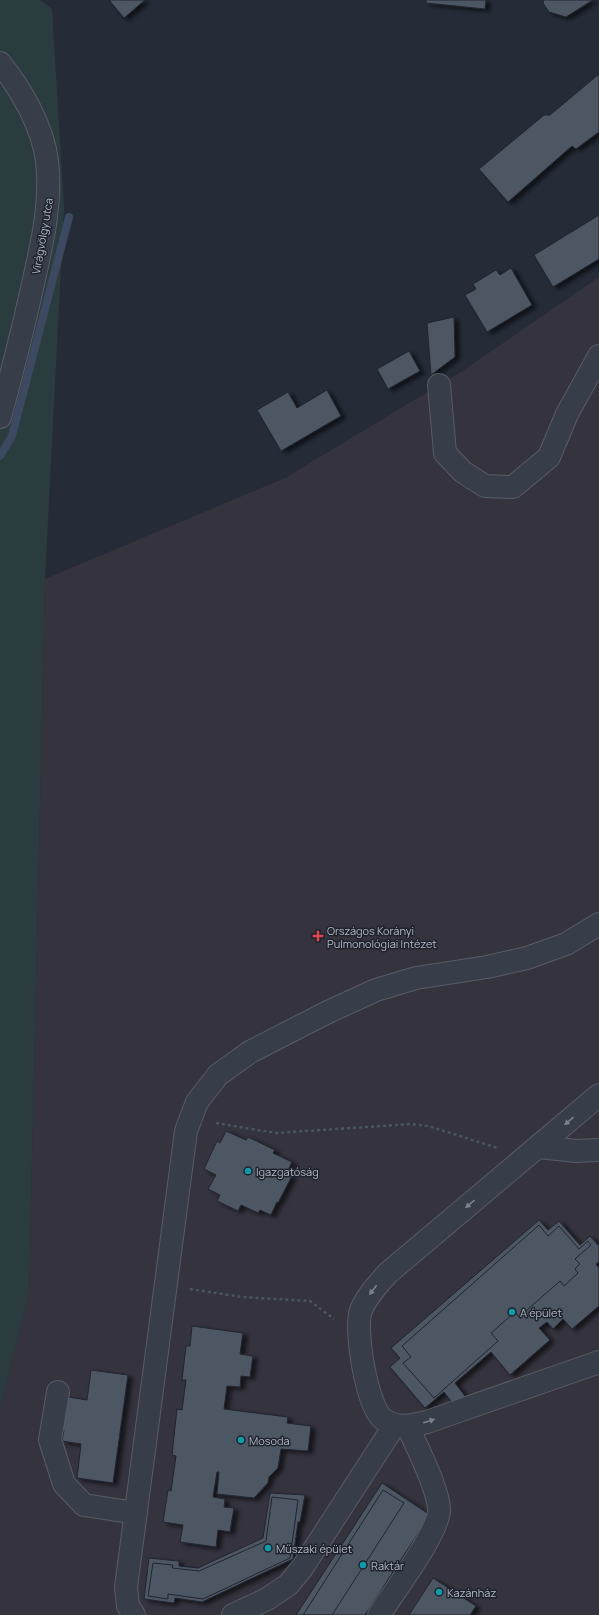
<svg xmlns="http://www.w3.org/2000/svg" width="599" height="1615" viewBox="0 0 599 1615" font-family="Manrope,sans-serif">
	<defs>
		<filter id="shadow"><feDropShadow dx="4.5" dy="2.5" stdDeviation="2" flood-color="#0009"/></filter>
	</defs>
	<rect width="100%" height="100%" fill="#252c38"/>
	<path fill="#35333e" d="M 599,277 L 599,1615 L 0,1615 L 0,1408 L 29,1294 L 45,579 L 285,478 L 464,370 Z"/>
	<path fill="#2b3c3e" d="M 0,0 L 40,0 L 52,9 L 64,208 L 45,579 L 29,1294 L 0,1408 Z"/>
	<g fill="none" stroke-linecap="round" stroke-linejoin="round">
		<path stroke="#3d4960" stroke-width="8" d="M 0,456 L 12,436 L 69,217"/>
	</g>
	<path fill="#4e5664" stroke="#202530" filter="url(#shadow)" d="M 109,0 L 145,0 L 124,18 Z
		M 426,0 L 486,0 L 485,9 L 426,3 Z
		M 544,0 L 593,0 L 566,17 L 549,12 L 543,3 Z
		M 599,74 L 599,132 L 576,149 L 572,146 L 508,202 L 479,169 L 544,115 L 550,115 Z
		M 599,215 L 599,259 L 553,287 L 534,255 Z
		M 511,268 L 532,305 L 487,332 L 465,295 L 476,289 L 473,284 L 496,270 L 500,275 Z
		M 454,317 L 455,357 L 431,375 L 427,323 Z
		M 409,351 L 420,371 L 388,389 L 377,369 Z
		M 327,390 L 341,416 L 281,451 L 257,410 L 288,392 L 297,408 Z
		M 226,1131 L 246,1140 L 248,1137 L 275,1150 L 273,1153 L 292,1162 L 287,1173 L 292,1176 L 278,1203 L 277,1202 L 271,1215 L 260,1210 L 258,1213 L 241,1205 L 238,1211 L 217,1201 L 220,1195 L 208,1189 L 216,1175 L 204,1169 L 217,1141 L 220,1143 Z
		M 539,1220 L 548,1230 L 559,1221 L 580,1245 L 590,1236 L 599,1246 L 599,1262 L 596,1264 L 599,1268 L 599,1306 L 572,1329 L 563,1319 L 553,1329 L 547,1322 L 539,1328 L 550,1340 L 510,1375 L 491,1352 L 455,1383 L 465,1396 L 454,1405 L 444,1392 L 425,1408 L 390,1367 L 400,1358 L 391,1348 Z
		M 539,1225 L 548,1236 L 559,1226 L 579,1249 L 588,1241 L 591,1245 L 575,1259 L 580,1264 L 575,1269 L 578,1273 L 564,1286 L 560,1281 L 519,1317 L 515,1312 L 491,1333 L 498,1341 L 434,1398 L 403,1363 L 411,1357 L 402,1346 Z
		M 192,1326 L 243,1333 L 240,1354 L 253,1356 L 250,1377 L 241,1376 L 240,1387 L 227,1386 L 224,1409 L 288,1417 L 287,1423 L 311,1426 L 308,1451 L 281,1449 L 278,1468 L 269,1477 L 268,1483 L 254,1498 L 217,1494 L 219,1472 L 217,1472 L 213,1497 L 225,1499 L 224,1507 L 234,1508 L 230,1532 L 218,1530 L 216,1547 L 180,1542 L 183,1525 L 163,1522 L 168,1490 L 171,1491 L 176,1456 L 172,1455 L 177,1409 L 182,1410 L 186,1380 L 182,1380 L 186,1346 L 190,1346 Z
		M 91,1370 L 128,1375 L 113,1483 L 77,1478 L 81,1444 L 62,1441 L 64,1430 L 60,1429 L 62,1412 L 66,1412 L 68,1397 L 87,1400 Z
		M 382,1483 L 430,1515 L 365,1615 L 296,1615 Z
		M 383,1490 L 404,1503 L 332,1615 L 303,1615 Z
		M 270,1493 L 305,1495 L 300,1522 L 298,1522 L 293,1559 L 202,1602 L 175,1598 L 174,1603 L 144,1599 L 149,1558 L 179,1561 L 179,1566 L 198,1568 L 263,1538 Z
		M 272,1497 L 298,1500 L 290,1558 L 203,1599 L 168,1594 L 168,1599 L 148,1596 L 153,1563 L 173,1565 L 172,1568 L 199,1571 L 266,1541 Z
		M 433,1578 L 476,1606 L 470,1615 L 409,1615 Z"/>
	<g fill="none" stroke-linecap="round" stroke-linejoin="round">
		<defs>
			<path id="minor" d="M 0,63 C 21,89 43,127 47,161 C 52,203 42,243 33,284 C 23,329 12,373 0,417
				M 439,385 L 445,453 L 463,472 L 485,486 L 513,487 L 549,457 L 567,414 L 599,356
				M 599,1095 L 388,1273 C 378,1284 367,1296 361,1310 C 354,1329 367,1407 383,1419 C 397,1429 411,1426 427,1422 L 599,1362
				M 539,1147 L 576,1151 L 599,1150
				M 58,1392 L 50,1440 L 64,1484 L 84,1505 L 136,1513
				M 134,1615 L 128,1606 L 126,1587 L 186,1131 L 197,1102 L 218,1075 L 250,1052 L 326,1013 L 376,990 L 416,978 L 487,967 L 527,958 L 566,944 L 599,924
				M 233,1615 L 267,1599 L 288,1585 L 302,1568 L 394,1426
				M 379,1615 C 393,1593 439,1532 439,1510 C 439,1490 417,1447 408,1427"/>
		</defs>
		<use href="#minor" stroke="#575c67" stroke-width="24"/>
		<path stroke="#49575b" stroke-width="2.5" stroke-dasharray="3 3" stroke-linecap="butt" d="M 216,1123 L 276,1133 L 411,1124 L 428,1126 L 498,1148
			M 190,1289 L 242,1297 L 310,1301 L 334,1319"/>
		<use href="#minor" stroke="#383e49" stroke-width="22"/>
	</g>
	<defs><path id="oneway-solid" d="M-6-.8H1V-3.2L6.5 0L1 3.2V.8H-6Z"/></defs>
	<g fill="#7c828d">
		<use href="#oneway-solid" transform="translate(569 1121) rotate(139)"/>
		<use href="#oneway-solid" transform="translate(470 1204) rotate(140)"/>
		<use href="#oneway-solid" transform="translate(373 1290) rotate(127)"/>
		<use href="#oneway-solid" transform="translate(429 1421) rotate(-17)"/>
	</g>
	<path fill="#e0444e" stroke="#1e232e" stroke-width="1.5" d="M316 930h4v4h4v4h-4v4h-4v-4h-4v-4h4z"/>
	<g fill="#0f9aa8" stroke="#1e232e" stroke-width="1.5">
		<circle cx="248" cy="1171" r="4"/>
		<circle cx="512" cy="1312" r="4"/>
		<circle cx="241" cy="1440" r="4"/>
		<circle cx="268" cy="1548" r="4"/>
		<circle cx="363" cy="1565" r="4"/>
		<circle cx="439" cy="1592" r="4"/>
	</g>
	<g text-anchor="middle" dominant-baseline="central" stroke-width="3" stroke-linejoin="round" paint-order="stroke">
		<g font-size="11" fill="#b4b9c5" stroke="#1e232e">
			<text transform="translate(42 236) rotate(-80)">Virágvölgy utca</text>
		</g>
		<g font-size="11" fill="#b4b9c5" stroke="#1e232e" text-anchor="start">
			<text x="327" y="930">Országos Korányi<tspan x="327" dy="13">Pulmonológiai Intézet</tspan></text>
			<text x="256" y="1171">Igazgatóság</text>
			<text x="520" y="1312">A épület</text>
			<text x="249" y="1440">Mosoda</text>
			<text x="276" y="1548">Műszaki épület</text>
			<text x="371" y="1565">Raktár</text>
			<text x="447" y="1592">Kazánház</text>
		</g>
	</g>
</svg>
